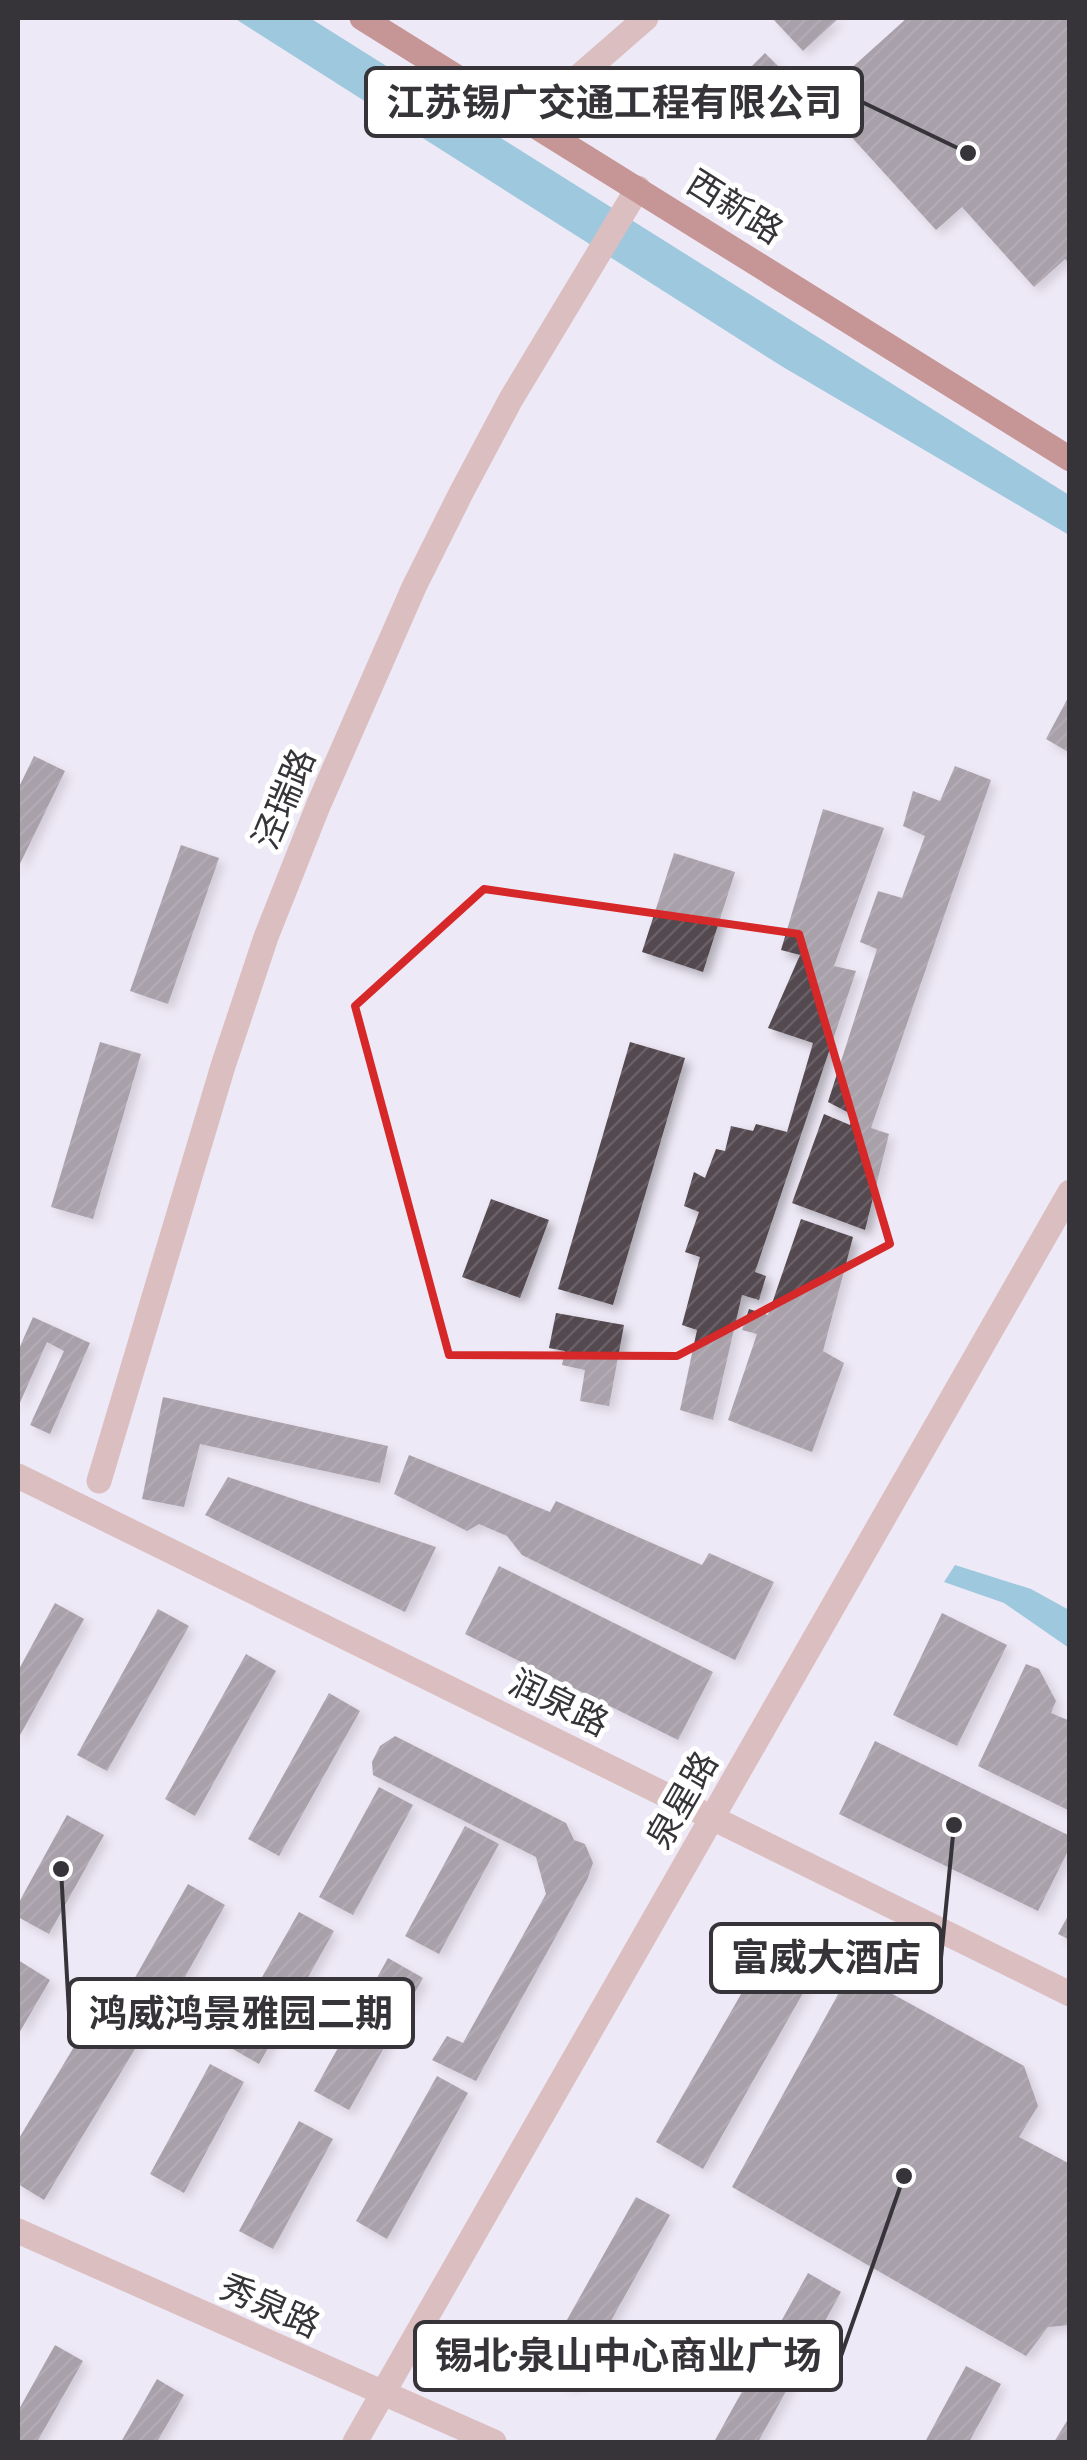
<svg xmlns="http://www.w3.org/2000/svg" width="1087" height="2460" viewBox="0 0 1087 2460" font-family="Merriweather,'Noto Sans SC',serif">
	<defs>
		<pattern id="building-hatch" width="6" height="6" patternUnits="userSpaceOnUse" patternTransform="scale(2.5)"><rect width="6" height="6" fill="#524850"/><path d="M-1 1l2-2M0 6l6-6M5 7l2-2" fill="none" stroke="#696067"/></pattern>
		<filter id="shadow"><feDropShadow dx="5.5" dy="5.5" stdDeviation="5" flood-color="#0004"/></filter>
	</defs>
	<rect width="100%" height="100%" fill="#eee9f6"/>
	<path fill="#3ba0c1" d="M 234,18 L 310,18 L 1069,495 L 1069,535 L 783,367 Z
		M 955,1565 L 1031,1589 L 1069,1610 L 1069,1648 L 1004,1603 L 944,1582 Z"/>
	<path fill="url(#building-hatch)" filter="url(#shadow)" d="M 772,18 L 839,18 L 803,51 Z
		M 907,18 L 1070,18 L 1070,264 L 1065,259 L 1034,287 L 962,207 L 936,230 L 817,99 Z
		M 765,53 L 780,68 L 758,89 L 744,74 Z
		M 1070,694 L 1070,753 L 1046,739 Z
		M 34,756 L 65,771 L 18,868 L 18,789 Z
		M 955,766 L 991,780 L 871,1128 L 889,1134 L 865,1230 L 792,1203 L 824,1114 L 850,1125 L 853,1115 L 828,1102 L 877,949 L 860,942 L 878,891 L 902,898 L 925,836 L 903,826 L 913,791 L 940,801 Z
		M 823,809 L 884,828 L 834,966 L 856,971 L 755,1272 L 766,1276 L 759,1300 L 742,1295 L 713,1420 L 680,1410 L 697,1330 L 682,1325 L 700,1257 L 685,1252 L 699,1212 L 684,1206 L 694,1172 L 705,1178 L 716,1149 L 725,1151 L 731,1126 L 753,1131 L 756,1124 L 787,1132 L 813,1043 L 768,1028 L 800,955 L 781,950 Z
		M 181,845 L 219,858 L 168,1004 L 130,991 Z
		M 674,853 L 735,872 L 703,972 L 642,952 Z
		M 100,1042 L 141,1054 L 93,1219 L 51,1207 Z
		M 630,1042 L 685,1058 L 613,1305 L 558,1289 Z
		M 491,1199 L 549,1220 L 520,1298 L 462,1277 Z
		M 801,1219 L 853,1237 L 823,1351 L 844,1363 L 812,1452 L 728,1420 L 757,1334 L 742,1330 L 749,1309 L 768,1315 Z
		M 556,1313 L 624,1325 L 609,1406 L 580,1401 L 585,1370 L 562,1365 L 565,1351 L 549,1348 Z
		M 33,1317 L 90,1343 L 50,1434 L 30,1425 L 64,1351 L 47,1342 L 18,1407 L 18,1351 Z
		M 163,1397 L 388,1446 L 380,1483 L 200,1444 L 184,1507 L 142,1499 Z
		M 409,1455 L 550,1512 L 556,1501 L 702,1565 L 709,1553 L 774,1582 L 735,1660 L 522,1555 L 507,1536 L 479,1524 L 467,1531 L 394,1494 Z
		M 228,1477 L 436,1547 L 405,1612 L 205,1515 Z
		M 499,1566 L 713,1672 L 678,1740 L 465,1634 Z
		M 55,1603 L 84,1619 L 18,1739 L 18,1671 Z
		M 158,1609 L 189,1626 L 107,1771 L 77,1755 Z
		M 942,1613 L 1007,1645 L 957,1746 L 893,1715 Z
		M 246,1654 L 276,1671 L 195,1816 L 165,1799 Z
		M 1026,1664 L 1039,1669 L 1056,1701 L 1051,1713 L 1070,1721 L 1070,1811 L 978,1766 Z
		M 329,1693 L 360,1711 L 279,1856 L 248,1839 Z
		M 395,1736 L 566,1823 L 574,1840 L 585,1844 L 593,1863 L 587,1880 L 476,2081 L 432,2060 L 447,2036 L 463,2043 L 546,1894 L 536,1857 L 373,1775 L 372,1762 L 380,1746 Z
		M 875,1741 L 1070,1836 L 1070,1847 L 1038,1911 L 839,1814 Z
		M 379,1787 L 413,1805 L 353,1915 L 319,1897 Z
		M 67,1815 L 104,1835 L 49,1934 L 18,1917 L 18,1904 Z
		M 465,1826 L 499,1844 L 439,1954 L 405,1936 Z
		M 188,1884 L 225,1905 L 170,2004 L 132,1983 Z
		M 299,1912 L 334,1931 L 259,2064 L 224,2044 Z
		M 1070,1912 L 1070,1940 L 1058,1934 Z
		M 804,1935 L 828,1949 L 703,2169 L 656,2142 L 767,1949 Z
		M 388,1958 L 423,1978 L 349,2110 L 314,2091 Z
		M 18,1960 L 50,1980 L 18,2035 Z
		M 865,1979 L 1024,2066 L 1038,2106 L 1019,2137 L 1070,2164 L 1070,2325 L 1048,2327 L 1026,2356 L 732,2187 L 841,1989 Z
		M 98,2007 L 144,2034 L 44,2200 L 18,2184 L 18,2140 Z
		M 210,2064 L 244,2082 L 184,2193 L 150,2174 Z
		M 437,2076 L 468,2093 L 387,2239 L 356,2221 Z
		M 299,2121 L 333,2139 L 273,2249 L 239,2231 Z
		M 636,2197 L 670,2215 L 574,2387 L 540,2368 Z
		M 808,2273 L 841,2292 L 758,2442 L 714,2442 Z
		M 55,2345 L 83,2361 L 37,2442 L 18,2442 L 18,2411 Z
		M 966,2366 L 1001,2384 L 969,2442 L 925,2442 Z
		M 157,2379 L 184,2395 L 157,2442 L 121,2442 Z
		M 1070,2416 L 1070,2442 L 1054,2442 Z"/>
	<g fill="none" stroke-linecap="round" stroke-linejoin="round">
		<path stroke="#c48a7f" stroke-width="25" d="M 529,120 L 646,18
			M 18,1476 L 1070,1994
			M 99,1481 L 223,1066 L 266,937 L 318,806 L 414,587 L 461,493 L 511,399 L 638,188
			M 18,2231 L 494,2442
			M 355,2442 L 1070,1192"/>
		<path stroke="#963122" stroke-width="25" d="M 362,18 L 1070,459"/>
	</g>
	<path d="M0 0H1087V2460H0ZM 484,889 L 799,934 L 890,1244 L 677,1356 L 449,1355 L 355,1006 Z" fill="#eee9f6" fill-opacity=".55" fill-rule="evenodd"/>
	<path fill="none" stroke="#d62828" stroke-width="8" stroke-linejoin="round" d="M 484,889 L 799,934 L 890,1244 L 677,1356 L 449,1355 L 355,1006 Z"/>
	<g text-anchor="middle" dominant-baseline="central" stroke-width="10" stroke-linejoin="round" paint-order="stroke">
		<g font-size="35" fill="#363439" stroke="#fff">
			<text transform="translate(735 207) rotate(32)">西新路</text>
			<text transform="translate(284 799) rotate(-67)">泾瑞路</text>
			<text transform="translate(559 1703) rotate(26)">润泉路</text>
			<text transform="translate(682 1800) rotate(-60)">泉星路</text>
			<text transform="translate(270 2306) rotate(24)">秀泉路</text>
		</g>
	</g>
	<path fill="none" stroke="#363439" stroke-width="4" d="M968 153L862 102M954 1825L941 1958M61 1869L69 2013M904 2176L841 2356"/>
	<g fill="#363439" stroke="#fff" stroke-width="4">
		<circle cx="968" cy="153" r="10"/>
		<circle cx="954" cy="1825" r="10"/>
		<circle cx="61" cy="1869" r="10"/>
		<circle cx="904" cy="2176" r="10"/>
	</g>
	<g fill="#fff" stroke="#363439" stroke-width="4">
		<rect x="366" y="68" width="496" height="68" rx="10"/>
		<rect x="711" y="1924" width="230" height="68" rx="10"/>
		<rect x="69" y="1979" width="344" height="68" rx="10"/>
		<rect x="415" y="2322" width="426" height="68" rx="10"/>
	</g>
	<g font-size="38" text-anchor="middle" font-weight="bold" fill="#363439">
		<text x="614" y="116">江苏锡广交通工程有限公司</text>
		<text x="826" y="1971">富威大酒店</text>
		<text x="241" y="2027">鸿威鸿景雅园二期</text>
		<text x="628" y="2369">锡北·泉山中心商业广场</text>
	</g>
	<rect width="1087" height="2460" fill="none" stroke="#363439" stroke-width="40"/>
</svg>
